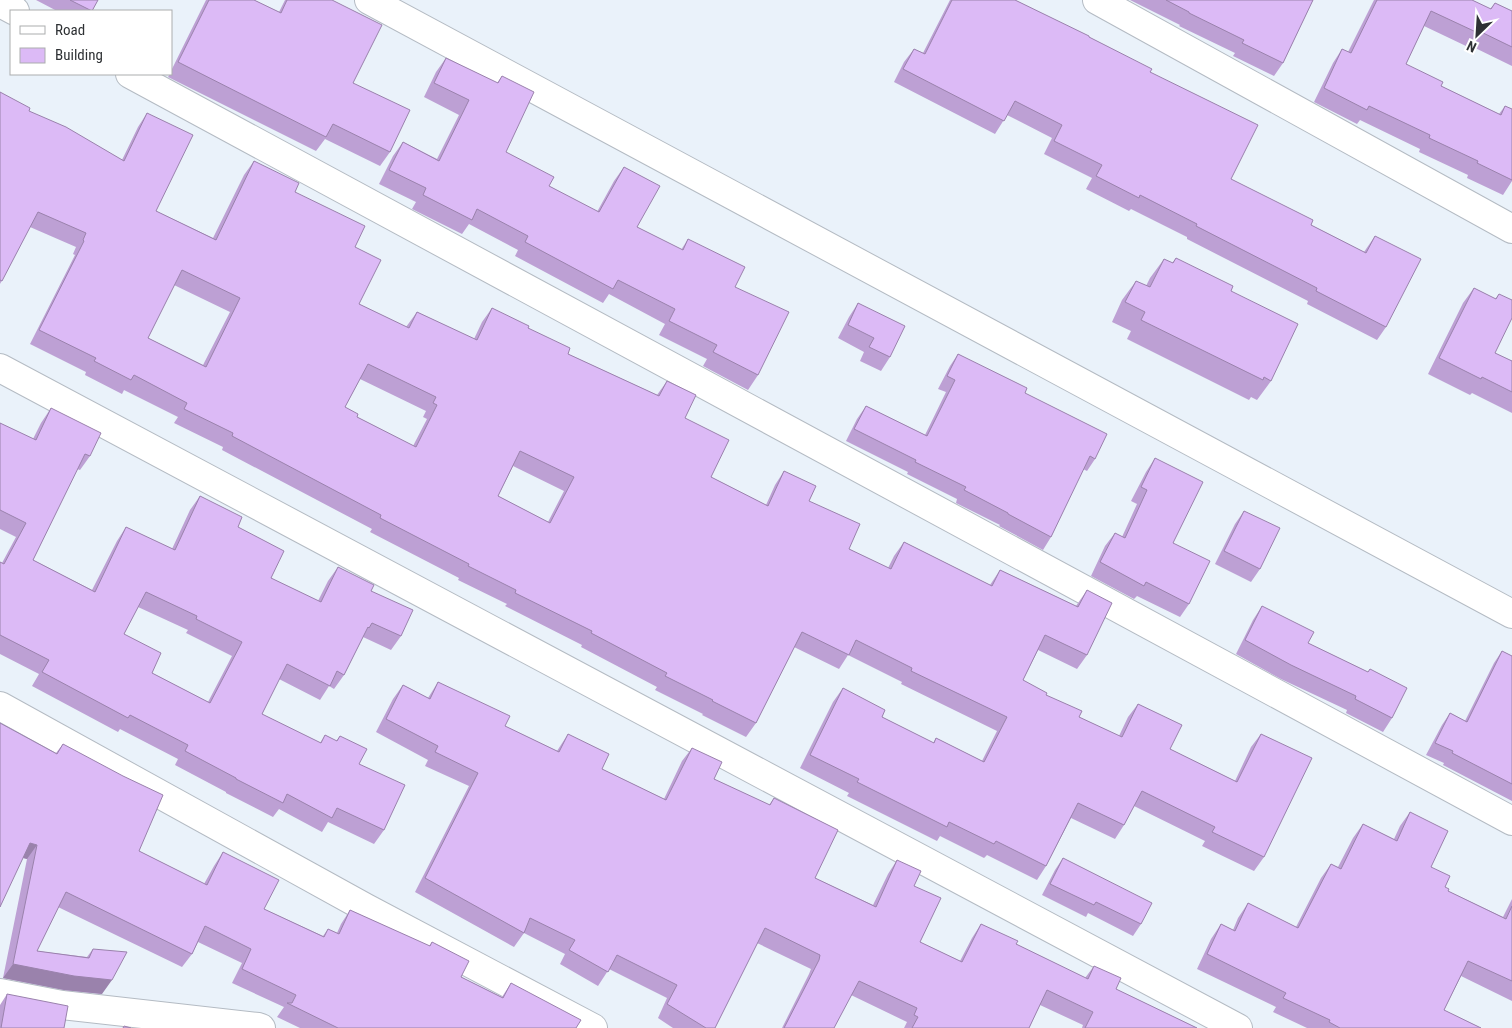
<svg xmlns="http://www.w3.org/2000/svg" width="1512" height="1028" viewBox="0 0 1512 1028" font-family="'Roboto Condensed',sans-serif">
	<rect width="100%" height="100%" fill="#eaf2fa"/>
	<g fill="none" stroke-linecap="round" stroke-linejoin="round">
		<defs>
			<path id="minor" d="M 369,0 L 1512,614
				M 1097,0 L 1512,229
				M 0,3 L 15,11
				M 130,74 L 1512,821
				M 0,368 L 1238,1028
				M 0,706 L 366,908 L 593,1028
				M 0,993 L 62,1005 L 258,1027 L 261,1028"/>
		</defs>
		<use href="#minor" stroke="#b4bbc3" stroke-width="30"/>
		<use href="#minor" stroke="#fff" stroke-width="28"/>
	</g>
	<path fill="#bda0d4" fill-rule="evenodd" d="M 36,0 L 98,0 L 92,11 L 57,11 Z
		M 206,0 L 254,0 L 279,12 L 285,0 L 332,0 L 353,83 L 390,152 L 380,166 L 325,139 L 316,151 L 168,77 L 170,74 L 171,74 L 171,71 Z
		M 950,0 L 1015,0 L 1089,37 L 1150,72 L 1231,179 L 1311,225 L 1364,252 L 1375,236 L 1386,327 L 1377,340 L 1307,304 L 1308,301 L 1187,239 L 1187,237 L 1131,209 L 1129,211 L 1086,189 L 1092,178 L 1044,154 L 1052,138 L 1007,115 L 995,134 L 894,82 L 904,62 L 914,49 L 923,53 Z
		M 1130,0 L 1313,0 L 1283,63 L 1274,76 L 1233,56 L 1235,53 L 1179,26 L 1180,25 Z
		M 1374,0 L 1472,0 L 1490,9 L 1495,3 L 1512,11 L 1512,66 L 1467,44 L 1466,46 L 1424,26 L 1406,64 L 1441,86 L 1499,114 L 1505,106 L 1512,109 L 1512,181 L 1503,195 L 1467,178 L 1468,175 L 1419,152 L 1420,149 L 1360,120 L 1357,124 L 1314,102 L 1333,63 L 1342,49 L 1348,52 Z
		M 446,58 L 497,83 L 502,76 L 506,152 L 549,186 L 597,212 L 614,181 L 624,167 L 637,227 L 681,250 L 688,239 L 735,287 L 758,375 L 748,390 L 703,366 L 707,359 L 659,335 L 665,324 L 609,294 L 603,303 L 515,256 L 518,250 L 469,224 L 462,234 L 412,209 L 416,202 L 379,184 L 393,156 L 403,142 L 437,159 L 459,115 L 424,97 L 436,72 Z
		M 0,92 L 29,111 L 122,160 L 138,127 L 147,113 L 156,211 L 213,238 L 244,175 L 254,161 L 295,192 L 355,247 L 359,304 L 406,327 L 417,312 L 474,339 L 482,322 L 492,308 L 528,328 L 568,354 L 657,395 L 667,381 L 685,418 L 711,477 L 766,505 L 775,485 L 784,471 L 849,549 L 888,568 L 894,556 L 904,542 L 990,585 L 1000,570 L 1076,606 L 1087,590 L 1087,655 L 1077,669 L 1038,650 L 1023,680 L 1046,695 L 1079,717 L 1119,736 L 1128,717 L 1138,704 L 1170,749 L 1235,781 L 1251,747 L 1261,734 L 1264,857 L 1254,871 L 1202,846 L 1205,841 L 1134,806 L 1124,825 L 1115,839 L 1071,818 L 1046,866 L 1037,880 L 987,855 L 984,858 L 940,836 L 937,841 L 847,796 L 849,793 L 800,768 L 833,702 L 843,688 L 882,717 L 933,743 L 936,738 L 982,761 L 997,731 L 901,684 L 902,682 L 848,655 L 839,669 L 794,647 L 756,723 L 746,737 L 702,715 L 703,714 L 655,690 L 657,687 L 581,647 L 582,645 L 505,606 L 507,604 L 458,580 L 459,578 L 370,532 L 372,529 L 222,450 L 223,447 L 174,423 L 178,417 L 124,390 L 122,394 L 85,375 L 86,372 L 30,344 L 75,255 L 73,254 L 76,247 L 30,227 L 0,284 ZM 174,285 L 230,312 L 203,365 L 148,338 ZM 360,379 L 426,411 L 423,417 L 427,419 L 413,446 L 357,417 L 345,407 ZM 513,466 L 564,491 L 548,522 L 498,496 Z
		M 1176,258 L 1231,291 L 1271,381 L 1257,400 L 1251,397 L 1249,400 L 1127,339 L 1131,331 L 1112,322 L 1122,300 L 1136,281 L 1146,286 L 1150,278 L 1164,259 L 1172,263 Z
		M 1474,288 L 1495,299 L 1499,294 L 1495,353 L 1512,361 L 1512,413 L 1472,393 L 1470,395 L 1428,374 L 1463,303 Z
		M 858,303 L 890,357 L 881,371 L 860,361 L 864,352 L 838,338 L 849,317 Z
		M 958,354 L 1025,393 L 1095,459 L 1087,471 L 1083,469 L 1051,537 L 1043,550 L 999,526 L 1000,525 L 956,503 L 957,499 L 907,474 L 908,472 L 846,441 L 857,419 L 866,406 L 925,435 L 946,392 L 938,389 L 950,366 Z
		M 51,408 L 90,456 L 80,470 L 77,469 L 33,560 L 92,590 L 117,541 L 126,527 L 172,549 L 190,510 L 200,496 L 238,527 L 271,578 L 318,601 L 328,581 L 338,567 L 371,591 L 401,636 L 391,650 L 363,637 L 344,675 L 334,689 L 329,686 L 320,700 L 279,679 L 262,714 L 320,743 L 325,735 L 336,741 L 340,736 L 359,764 L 384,830 L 374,844 L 328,822 L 322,832 L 279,809 L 273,817 L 226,793 L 226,792 L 175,765 L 178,759 L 120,729 L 118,732 L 32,686 L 39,674 L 0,654 L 0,562 L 2,563 L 16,537 L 0,529 L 0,423 L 33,439 L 41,423 ZM 138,607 L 188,630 L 186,633 L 232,656 L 208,702 L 152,673 L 124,634 Z
		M 1155,458 L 1173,543 L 1189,604 L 1180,617 L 1137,596 L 1134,599 L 1091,576 L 1105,546 L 1115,533 L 1122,537 L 1137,504 L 1131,501 L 1146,472 Z
		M 1244,511 L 1260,569 L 1251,582 L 1215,564 L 1235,524 Z
		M 1262,606 L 1308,643 L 1368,672 L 1370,669 L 1392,718 L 1383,732 L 1346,713 L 1347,710 L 1281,679 L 1236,654 L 1253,620 Z
		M 1502,651 L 1512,656 L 1512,801 L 1443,765 L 1444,763 L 1426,755 L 1442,725 L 1450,713 L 1465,721 L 1494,663 Z
		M 438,682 L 505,726 L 557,751 L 568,734 L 602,769 L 664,799 L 682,761 L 692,748 L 714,779 L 769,805 L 774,798 L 815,878 L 873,905 L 888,874 L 897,860 L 914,886 L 920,942 L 960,961 L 972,938 L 981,924 L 1016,944 L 1085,978 L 1094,966 L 1116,989 L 1197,1028 L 1082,1028 L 1083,1025 L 1040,1005 L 1029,1028 L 904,1028 L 907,1022 L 851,995 L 834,1028 L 782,1028 L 809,974 L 811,969 L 757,943 L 715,1028 L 673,1028 L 658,1018 L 667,998 L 609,969 L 598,986 L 560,964 L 565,954 L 524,933 L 514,947 L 415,892 L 469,786 L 425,766 L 428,760 L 376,732 L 393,699 L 403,685 L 428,698 Z
		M 63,744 L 139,851 L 204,884 L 214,866 L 223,852 L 264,909 L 323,936 L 328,929 L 337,933 L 341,924 L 350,910 L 429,946 L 432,942 L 461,977 L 502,997 L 511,983 L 576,1028 L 300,1028 L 277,1017 L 284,1007 L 232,983 L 242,963 L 198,942 L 192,954 L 182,967 L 58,907 L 37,951 L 87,957 L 93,949 L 102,994 L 64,990 L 3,978 L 27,859 L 23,858 L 56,753 Z
		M 1410,812 L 1431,867 L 1445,887 L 1448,891 L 1503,917 L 1512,899 L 1512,1001 L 1461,976 L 1444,1010 L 1481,1028 L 1307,1028 L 1273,1012 L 1276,1007 L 1197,969 L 1211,939 L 1221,924 L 1233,930 L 1238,918 L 1248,903 L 1296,927 L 1321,878 L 1331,864 L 1338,867 L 1353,838 L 1363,824 L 1394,839 L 1400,826 Z
		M 1063,858 L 1141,924 L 1133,936 L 1088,913 L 1086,917 L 1042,895 L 1055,870 Z
		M 7,994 L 64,1028 L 0,1028 L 0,1005 Z"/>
	<path fill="#9a82ac" d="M 30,843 L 37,845 L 27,859 L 20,857 Z
		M 13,964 L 112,980 L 102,994 L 64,990 L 3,978 Z"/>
	<path fill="#dcbaf6" stroke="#9a82ac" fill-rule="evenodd" d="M 70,0 L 98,0 L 92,11 Z
		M 209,0 L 254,0 L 281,13 L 287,0 L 332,0 L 382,25 L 353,83 L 410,110 L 390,152 L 333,124 L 326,137 L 178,62 Z
		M 952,0 L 1015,0 L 1089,36 L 1089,37 L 1152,69 L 1150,72 L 1258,125 L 1231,179 L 1313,220 L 1311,225 L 1366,253 L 1375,236 L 1421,259 L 1386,327 L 1316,291 L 1317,288 L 1196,226 L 1197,224 L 1140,195 L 1139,198 L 1096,176 L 1102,165 L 1054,141 L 1062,125 L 1015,101 L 1004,121 L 903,69 L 914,49 L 925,54 Z
		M 1166,0 L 1313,0 L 1283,63 L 1242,43 L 1244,40 L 1189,13 L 1189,12 Z
		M 1377,0 L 1472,0 L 1491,9 L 1495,3 L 1512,11 L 1512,47 L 1477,30 L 1476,32 L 1431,11 L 1406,64 L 1443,82 L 1441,86 L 1501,115 L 1505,106 L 1512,109 L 1512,180 L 1477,163 L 1478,161 L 1429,138 L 1430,135 L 1369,106 L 1367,110 L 1324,88 L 1342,49 L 1351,53 Z
		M 446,58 L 498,83 L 502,76 L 534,92 L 506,152 L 554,177 L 549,186 L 599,212 L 624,167 L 660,186 L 637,227 L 683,250 L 688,239 L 745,267 L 735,287 L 789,312 L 758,375 L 713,352 L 717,345 L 669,321 L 675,309 L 618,280 L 613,289 L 525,242 L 528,236 L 477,209 L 472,220 L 423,195 L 426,188 L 389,170 L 403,142 L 439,161 L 469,100 L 434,83 Z
		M 0,92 L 30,108 L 29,111 L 66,127 L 124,161 L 147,113 L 193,135 L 156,211 L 216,240 L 254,161 L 299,183 L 295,192 L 365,226 L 355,247 L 381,260 L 359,304 L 409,328 L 417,312 L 477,340 L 492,308 L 529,326 L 528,328 L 570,348 L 568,354 L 659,396 L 667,381 L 696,395 L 685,418 L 729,440 L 711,477 L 768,506 L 784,471 L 816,486 L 809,501 L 860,524 L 849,549 L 891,569 L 904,542 L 992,586 L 1000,570 L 1078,607 L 1087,590 L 1112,603 L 1087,655 L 1045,635 L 1023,680 L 1047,693 L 1046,695 L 1082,711 L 1079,717 L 1122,737 L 1138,704 L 1182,725 L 1170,749 L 1237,782 L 1261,734 L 1312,758 L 1264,857 L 1212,832 L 1215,827 L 1142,791 L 1124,825 L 1078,803 L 1046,866 L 996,841 L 994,844 L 949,822 L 947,827 L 857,782 L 859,779 L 810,755 L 843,688 L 885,710 L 882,717 L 934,743 L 936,738 L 984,762 L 1007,717 L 911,671 L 912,668 L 856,640 L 849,655 L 802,632 L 756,723 L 712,701 L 713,700 L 665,676 L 667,673 L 591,633 L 592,631 L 515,593 L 516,590 L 468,566 L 469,564 L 380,518 L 381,515 L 232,436 L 233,433 L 184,409 L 187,403 L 134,375 L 131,380 L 94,361 L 96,358 L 39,330 L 84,241 L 83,240 L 86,233 L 38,212 L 2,281 L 0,280 ZM 182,270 L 240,298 L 206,367 L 148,338 ZM 368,364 L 436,397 L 433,403 L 437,405 L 416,447 L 357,417 L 358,414 L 345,407 ZM 520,451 L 574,477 L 550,523 L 498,496 Z
		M 1176,258 L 1233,286 L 1231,291 L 1298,324 L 1271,381 L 1264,377 L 1263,380 L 1141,320 L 1145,312 L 1125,302 L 1136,281 L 1150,287 L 1164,259 L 1173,263 Z
		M 1474,288 L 1496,299 L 1499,294 L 1512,300 L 1512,318 L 1495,353 L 1512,361 L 1512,392 L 1482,377 L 1481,379 L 1439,358 Z
		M 858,303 L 905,326 L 890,357 L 869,347 L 874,338 L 848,325 Z
		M 958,354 L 1027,388 L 1025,393 L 1107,434 L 1095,459 L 1090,456 L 1051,537 L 1008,514 L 1008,513 L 964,490 L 966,487 L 915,462 L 916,460 L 854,429 L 866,406 L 927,436 L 955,380 L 947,376 Z
		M 51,408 L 101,433 L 90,456 L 85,454 L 33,560 L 95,592 L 126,527 L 175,550 L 200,496 L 242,517 L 238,527 L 284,551 L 271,578 L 321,602 L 338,567 L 374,585 L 371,591 L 413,610 L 401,636 L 372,623 L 369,628 L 368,627 L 344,675 L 337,671 L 330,686 L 287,664 L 262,714 L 321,743 L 325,735 L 337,741 L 340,736 L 367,749 L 359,764 L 405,785 L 384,830 L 337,808 L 332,818 L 287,794 L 283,803 L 236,779 L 236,778 L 185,751 L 188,745 L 130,715 L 128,718 L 42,672 L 49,660 L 0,635 L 0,562 L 4,564 L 26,523 L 0,510 L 0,423 L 36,440 ZM 146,592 L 197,616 L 196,619 L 242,642 L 210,703 L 152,673 L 161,653 L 124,634 Z
		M 1155,458 L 1203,482 L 1173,543 L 1210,561 L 1189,604 L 1146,582 L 1144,586 L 1100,562 L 1115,533 L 1125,538 L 1147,490 L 1141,487 Z
		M 1244,511 L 1280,528 L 1260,569 L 1224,551 Z
		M 1262,606 L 1314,632 L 1308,643 L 1368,672 L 1370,669 L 1407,688 L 1392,718 L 1355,699 L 1356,696 L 1291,665 L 1245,640 Z
		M 1502,651 L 1512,656 L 1512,784 L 1452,753 L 1453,751 L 1435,743 L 1450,713 L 1467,722 Z
		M 438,682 L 510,716 L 505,726 L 559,752 L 568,734 L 609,754 L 602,769 L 666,800 L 692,748 L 722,762 L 714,779 L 770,805 L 774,798 L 838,830 L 815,878 L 876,907 L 897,860 L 921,871 L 914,886 L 941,898 L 920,942 L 962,962 L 981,924 L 1018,941 L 1016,944 L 1088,979 L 1094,966 L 1121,978 L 1116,989 L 1197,1028 L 1085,1028 L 1093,1012 L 1047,990 L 1029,1028 L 912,1028 L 918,1017 L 914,1015 L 917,1008 L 859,981 L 834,1028 L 784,1028 L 819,960 L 820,955 L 765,928 L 715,1028 L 706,1028 L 667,1004 L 677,985 L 617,955 L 608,972 L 569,950 L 575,940 L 530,918 L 524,933 L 425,878 L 478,773 L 435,752 L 438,746 L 386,719 L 403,685 L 430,699 Z
		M 0,723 L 57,754 L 63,744 L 123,776 L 163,795 L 139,851 L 207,885 L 223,852 L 279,880 L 264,909 L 324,937 L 328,929 L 339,934 L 350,910 L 430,946 L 432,942 L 469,961 L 461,977 L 503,998 L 511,983 L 581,1020 L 576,1028 L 338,1028 L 287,1003 L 292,1003 L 296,995 L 242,969 L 251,949 L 205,926 L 192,954 L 66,892 L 37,951 L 89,958 L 93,949 L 127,952 L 112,980 L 74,976 L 13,964 L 37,845 L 30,843 L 0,907 Z
		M 1410,812 L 1448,831 L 1431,867 L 1450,876 L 1445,887 L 1449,889 L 1448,891 L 1506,919 L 1512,906 L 1512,981 L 1468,961 L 1444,1010 L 1481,1028 L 1340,1028 L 1329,1022 L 1330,1020 L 1283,998 L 1286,993 L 1207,954 L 1221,924 L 1235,931 L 1248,903 L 1298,928 L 1331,864 L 1341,869 L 1363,824 L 1397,841 Z
		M 1063,858 L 1152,903 L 1141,924 L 1096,902 L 1094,905 L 1050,884 Z
		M 7,994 L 68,1006 L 64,1028 L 1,1028 Z
		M 124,1026 L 131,1028 L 123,1028 Z"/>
	<rect x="10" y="10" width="162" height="65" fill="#ffffff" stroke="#abadae"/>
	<rect x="20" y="26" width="25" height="8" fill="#ffffff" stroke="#abadae"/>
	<text x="55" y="35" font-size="15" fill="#2e3134">Road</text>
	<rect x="20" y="48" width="25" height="15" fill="#dcbaf6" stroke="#abadae"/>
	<text x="55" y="60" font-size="15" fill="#2e3134">Building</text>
	<g transform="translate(1477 35) rotate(205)" stroke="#ffffff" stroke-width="4" paint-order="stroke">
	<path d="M0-4L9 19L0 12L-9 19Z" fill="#2e3134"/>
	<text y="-8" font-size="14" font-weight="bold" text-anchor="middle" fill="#2e3134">N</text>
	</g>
</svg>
